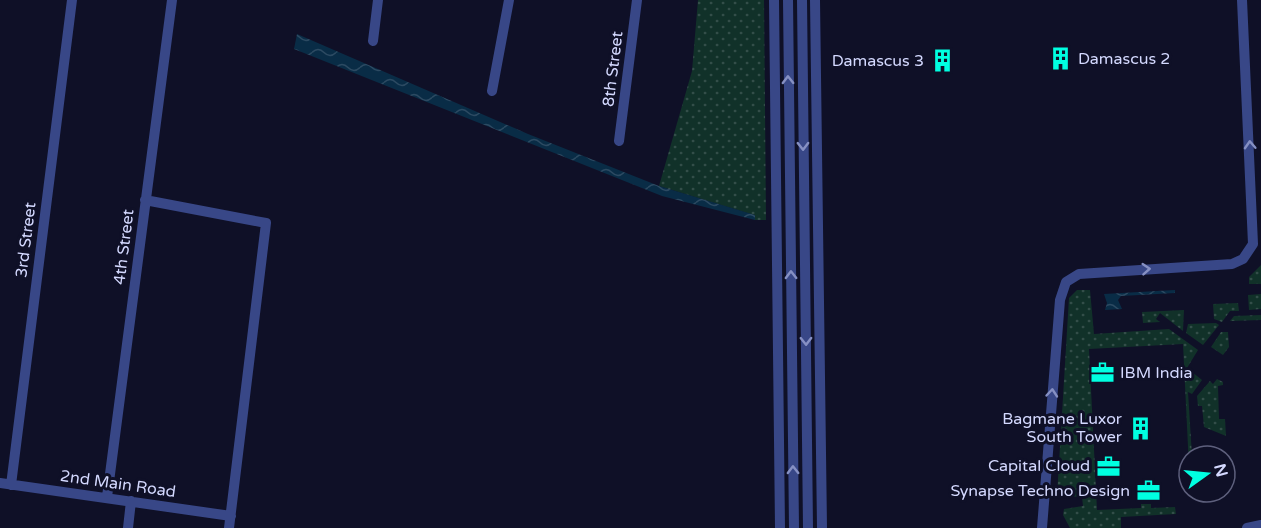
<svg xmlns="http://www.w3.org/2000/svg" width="1261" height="528" viewBox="0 0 1261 528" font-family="'Varela Round',sans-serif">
	<defs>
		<pattern id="grass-dots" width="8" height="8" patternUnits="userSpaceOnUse" patternTransform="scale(1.5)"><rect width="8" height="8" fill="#113129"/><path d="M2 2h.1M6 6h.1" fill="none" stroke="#334e49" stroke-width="1.8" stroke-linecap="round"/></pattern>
		<pattern id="water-waves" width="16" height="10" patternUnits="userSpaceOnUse" patternTransform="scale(1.5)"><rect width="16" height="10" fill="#092c46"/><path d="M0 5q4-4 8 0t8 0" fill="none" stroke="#2c4a62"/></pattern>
	</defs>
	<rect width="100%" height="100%" fill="#0f1027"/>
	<path fill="url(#grass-dots)" d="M 698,0 L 764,0 L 766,220 L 755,220 L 754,215 L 659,186 L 692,71 Z
		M 1261,265 L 1261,284 L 1249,284 L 1249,277 Z
		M 1077,290 L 1090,290 L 1094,334 L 1169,329 L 1198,350 L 1187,368 L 1202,380 L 1192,394 L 1188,392 L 1192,456 L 1189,456 L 1189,467 L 1183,344 L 1089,349 L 1097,510 L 1141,508 L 1141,504 L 1151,504 L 1151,508 L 1175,507 L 1176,514 L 1121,517 L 1121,528 L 1070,528 L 1063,515 L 1064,509 L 1083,506 L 1082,497 L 1057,496 L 1069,298 Z
		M 1261,294 L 1261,309 L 1249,310 L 1248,295 Z
		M 1238,303 L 1239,311 L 1230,311 L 1222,322 L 1214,319 L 1213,304 Z
		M 1184,310 L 1183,331 L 1160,313 L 1156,319 L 1160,322 L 1143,323 L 1142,312 Z
		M 1261,315 L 1261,320 L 1230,321 L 1234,316 Z
		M 1216,323 L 1219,325 L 1203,345 L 1186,333 L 1188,324 Z
		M 1221,332 L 1228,332 L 1229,347 L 1223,355 L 1211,347 Z
		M 1217,379 L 1223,382 L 1223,385 L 1218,386 L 1219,419 L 1225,419 L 1226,436 L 1204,427 L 1202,406 L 1198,406 L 1197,396 L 1210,381 L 1213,384 Z"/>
	<path fill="url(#water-waves)" d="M 297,34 L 528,134 L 659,186 L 755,215 L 755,220 L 662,196 L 294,49 Z
		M 1175,290 L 1175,293 L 1121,296 L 1118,300 L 1122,309 L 1105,310 L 1107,303 L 1104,294 Z"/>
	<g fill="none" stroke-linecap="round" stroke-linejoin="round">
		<path stroke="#384787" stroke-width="10" d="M 774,0 L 780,528
			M 788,0 L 794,528
			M 802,0 L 808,528
			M 815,0 L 822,528
			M 373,41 L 378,0
			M 492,91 L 509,0
			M 619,141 L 637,0
			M 145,200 L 266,223 L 229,528
			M 0,483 L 231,516
			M 11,485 L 72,0
			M 107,497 L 172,0
			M 128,528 L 131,501
			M 1042,528 L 1060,300 L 1066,282 L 1079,274 L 1232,264 L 1243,259 L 1253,244 L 1242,0
			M 1247,528 L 1261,525"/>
	</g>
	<defs><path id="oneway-chevron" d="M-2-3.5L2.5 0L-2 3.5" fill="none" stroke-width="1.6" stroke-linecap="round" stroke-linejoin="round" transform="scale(1.5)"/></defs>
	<g stroke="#8690c3">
		<use href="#oneway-chevron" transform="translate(788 80) rotate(-91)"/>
		<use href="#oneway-chevron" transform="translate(1250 145) rotate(-93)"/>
		<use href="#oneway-chevron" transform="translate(803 146) rotate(89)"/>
		<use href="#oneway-chevron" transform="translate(1146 269) rotate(-4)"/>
		<use href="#oneway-chevron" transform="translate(791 275) rotate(-91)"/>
		<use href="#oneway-chevron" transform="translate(806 341) rotate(89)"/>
		<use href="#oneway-chevron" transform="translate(1052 393) rotate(-85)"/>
		<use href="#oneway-chevron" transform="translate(793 470) rotate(-91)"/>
	</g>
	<defs>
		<symbol id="building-bare" viewBox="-9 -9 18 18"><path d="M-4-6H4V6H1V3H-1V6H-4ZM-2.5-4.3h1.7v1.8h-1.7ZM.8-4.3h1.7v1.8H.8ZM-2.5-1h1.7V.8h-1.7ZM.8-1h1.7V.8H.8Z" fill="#00ffe1" stroke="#0f1027" stroke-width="2.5" paint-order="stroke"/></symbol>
		<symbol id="office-bare" viewBox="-9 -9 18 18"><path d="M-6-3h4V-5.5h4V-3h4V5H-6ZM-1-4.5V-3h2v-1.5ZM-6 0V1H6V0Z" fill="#00ffe1" stroke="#0f1027" stroke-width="2.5" paint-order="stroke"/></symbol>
	</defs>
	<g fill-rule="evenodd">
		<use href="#building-bare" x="1044" y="42" width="33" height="33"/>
		<use href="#building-bare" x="926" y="44" width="33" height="33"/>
		<use href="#office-bare" x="1086" y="356" width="33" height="33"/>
		<use href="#building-bare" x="1124" y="412" width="33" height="33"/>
		<use href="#office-bare" x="1092" y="450" width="33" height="33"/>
		<use href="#office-bare" x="1132" y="474" width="33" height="33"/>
	</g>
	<g text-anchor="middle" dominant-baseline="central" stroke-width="6" stroke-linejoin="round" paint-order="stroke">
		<g font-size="16" fill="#d4d9ff" stroke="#0f1027" text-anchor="end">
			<text x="1078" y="59" text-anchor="start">Damascus 2</text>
			<text x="924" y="61">Damascus 3</text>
			<text x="1120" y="373" text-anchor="start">IBM India</text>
			<text x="1122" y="419">Bagmane Luxor<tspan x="1122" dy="18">South Tower</tspan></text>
			<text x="1090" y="466">Capital Cloud</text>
			<text x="1130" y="491">Synapse Techno Design</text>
		</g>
		<g font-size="16" fill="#d4d9ff" stroke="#0f1027">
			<text transform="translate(613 69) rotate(-83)">8th Street</text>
			<text transform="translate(26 240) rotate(-83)">3rd Street</text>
			<text transform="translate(124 247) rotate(-83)">4th Street</text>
			<text transform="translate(118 484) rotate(8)">2nd Main Road</text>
		</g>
	</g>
	<g transform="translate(1207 474) rotate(75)"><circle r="28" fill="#0f1027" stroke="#5e607d" stroke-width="1.5"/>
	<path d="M0-4.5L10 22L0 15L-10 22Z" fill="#00ffe1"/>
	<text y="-9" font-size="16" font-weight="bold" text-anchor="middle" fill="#d4d9ff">N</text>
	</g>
</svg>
